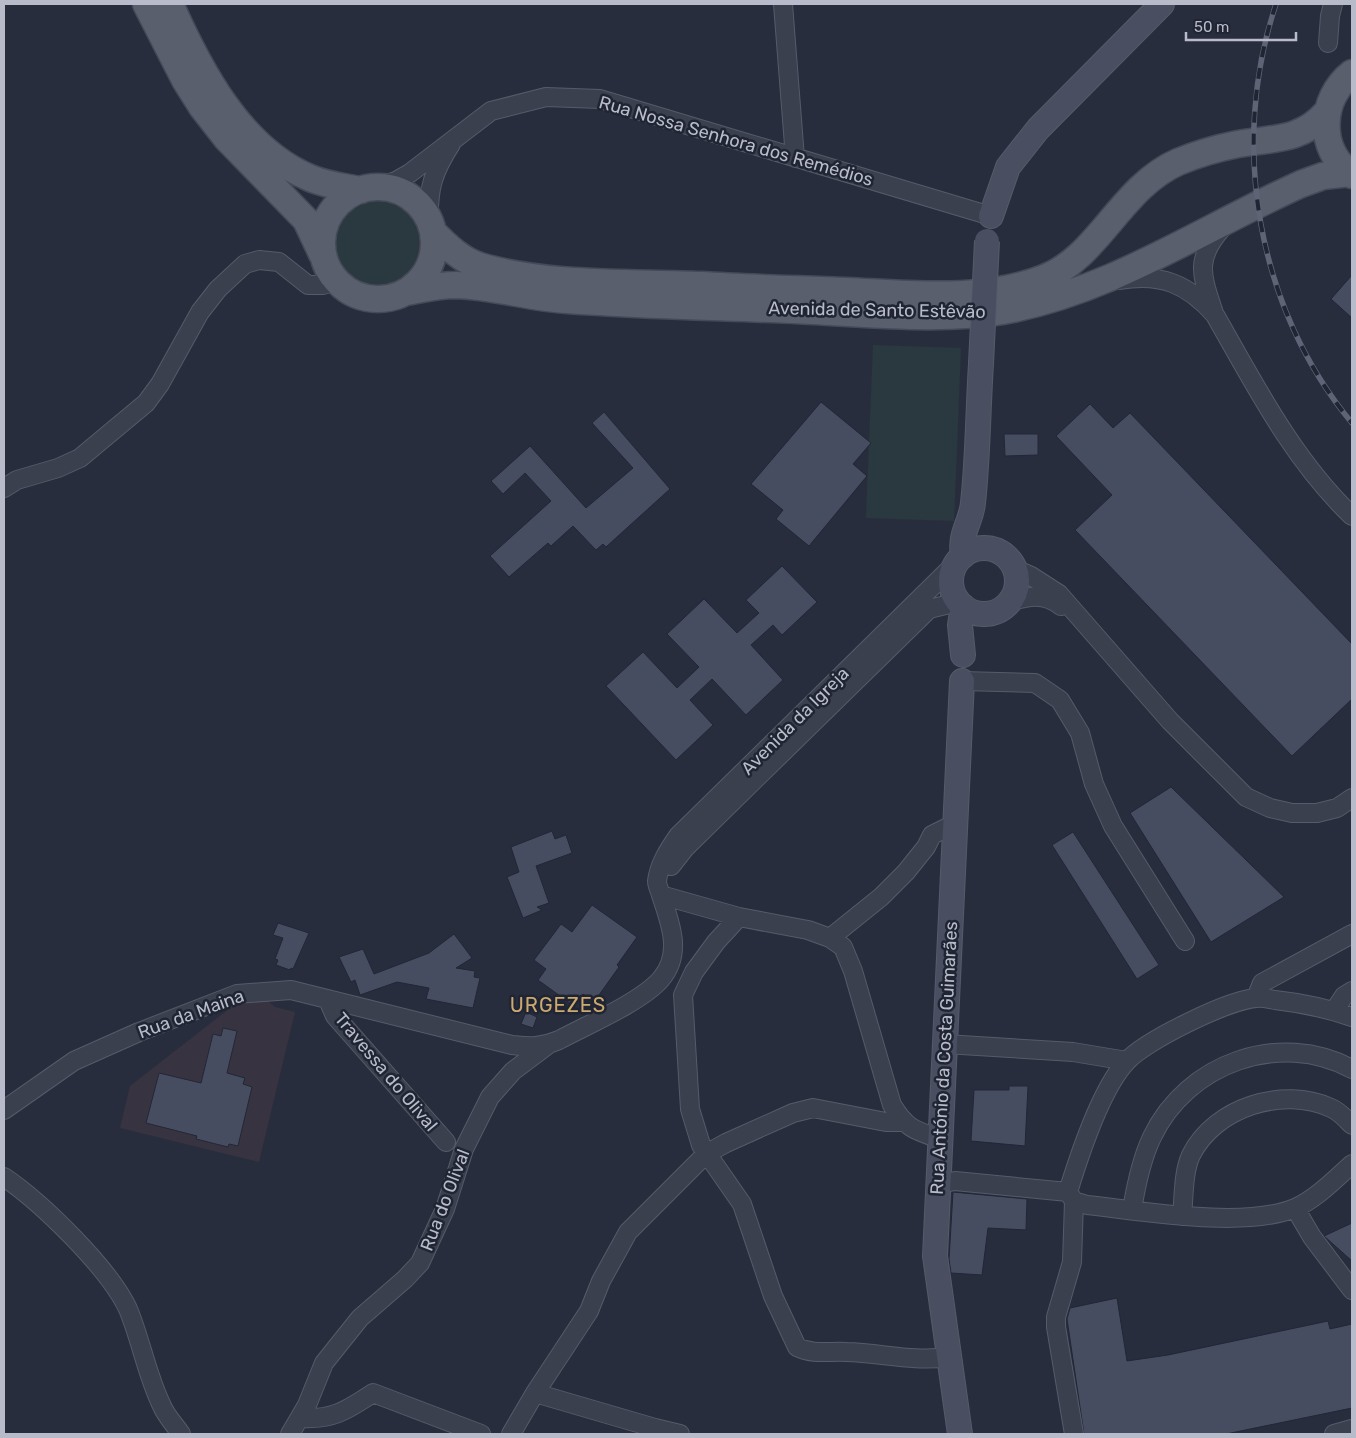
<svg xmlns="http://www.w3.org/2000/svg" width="1356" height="1438" viewBox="0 0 1356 1438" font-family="Rubik,sans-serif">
	<rect width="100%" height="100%" fill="#282d3e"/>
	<path fill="#373340" d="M 262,996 L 275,1007 L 295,1012 L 259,1162 L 120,1128 L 130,1086 L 244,997 Z"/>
	<path fill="#29393f" d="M333 243a45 45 0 1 1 90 0a45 45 0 1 1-90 0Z
		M 873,345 L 961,348 L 954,521 L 866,518 Z"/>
	<path fill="#474d60" stroke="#222736" d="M 1352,275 L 1352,318 L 1331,299 Z
		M 821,402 L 871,443 L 853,464 L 867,476 L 809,546 L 776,519 L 783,510 L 751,484 Z
		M 1090,404 L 1113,428 L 1130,413 L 1352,644 L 1352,699 L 1292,756 L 1075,530 L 1112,495 L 1056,436 Z
		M 604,412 L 670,489 L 606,547 L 603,544 L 596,550 L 573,526 L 551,546 L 548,543 L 509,577 L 490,556 L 551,501 L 525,473 L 503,494 L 491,481 L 530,446 L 586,508 L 633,468 L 592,423 Z
		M 1004,434 L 1038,434 L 1038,455 L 1005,456 Z
		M 782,566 L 817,602 L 782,635 L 773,625 L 751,645 L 783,680 L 746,715 L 712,679 L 690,700 L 713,725 L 676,760 L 606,686 L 643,652 L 677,688 L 699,667 L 667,634 L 704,599 L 737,633 L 759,613 L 746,600 Z
		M 1171,787 L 1284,897 L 1211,942 L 1130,813 Z
		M 552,831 L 555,839 L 566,835 L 572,853 L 536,866 L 549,903 L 537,907 L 542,910 L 523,918 L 507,877 L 519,872 L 511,847 Z
		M 1073,832 L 1159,965 L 1137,979 L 1052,845 Z
		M 592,905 L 637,937 L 617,965 L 619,967 L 594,1002 L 583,994 L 574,1006 L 538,980 L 546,969 L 534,960 L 561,924 L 572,932 Z
		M 278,923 L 309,933 L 293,969 L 291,968 L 290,970 L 276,965 L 278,960 L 275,959 L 283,938 L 273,935 Z
		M 454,934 L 472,958 L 456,968 L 475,971 L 474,977 L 480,978 L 473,1008 L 426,999 L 429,988 L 397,982 L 360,995 L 355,980 L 351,982 L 339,957 L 363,949 L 374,974 L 429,953 Z
		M 526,1012 L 537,1017 L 533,1028 L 521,1024 Z
		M 223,1028 L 237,1031 L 227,1073 L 245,1078 L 243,1084 L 252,1087 L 238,1146 L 229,1144 L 228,1147 L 196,1139 L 197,1136 L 146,1123 L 159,1073 L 201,1083 L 213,1034 L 221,1036 Z
		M 1009,1086 L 1028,1086 L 1025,1146 L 971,1141 L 974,1090 L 1009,1090 Z
		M 953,1192 L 1027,1199 L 1026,1230 L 988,1228 L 982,1275 L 951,1273 L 949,1259 Z
		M 1352,1223 L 1352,1261 L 1324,1236 Z
		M 1117,1298 L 1127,1361 L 1168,1355 L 1328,1321 L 1330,1329 L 1352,1324 L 1352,1408 L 1226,1434 L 1084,1434 L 1067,1319 L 1070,1308 Z"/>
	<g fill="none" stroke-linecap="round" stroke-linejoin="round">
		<defs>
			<path id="minor" d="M 783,4 L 795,158
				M 1328,43 L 1330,16 L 1333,4
				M 375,188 L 396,181 L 410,173 L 491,111 L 546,97 L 600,99 L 991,216
				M 429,221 C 428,188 433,172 451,144
				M 1120,280 C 1161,273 1188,284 1215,315 C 1255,385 1293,460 1352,516
				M 1213,310 C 1201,274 1195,258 1223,227
				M 4,488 L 17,480 L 58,468 L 80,458 L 146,403 L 160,384 L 200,312 L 218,289 L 245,264 L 259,260 L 279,262 L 308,285 L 323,285 L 337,281
				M 1015,569 L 1031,576 L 1059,594 L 1170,721 L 1246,797 L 1270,808 L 1292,813 L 1317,813 L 1337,808 L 1352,798
				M 1010,602 C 1029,596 1044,593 1061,606
				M 962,681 L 1035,683 L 1060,700 L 1080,733 L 1094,784 L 1113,826 L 1185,941
				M 671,866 L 685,848 L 929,609 L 958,602
				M 661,895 L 739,917 L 808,930 L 830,938 L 843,947 L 853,971 L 892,1105 C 907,1129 914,1130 940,1139
				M 739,917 L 716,942 L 694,972 L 683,995 L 690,1109 L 701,1145 L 742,1204 L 773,1296 L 797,1347 C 813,1355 829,1351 846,1352 C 883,1353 911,1362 949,1357
				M 830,938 L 881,897 L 906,872 L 926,847 L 932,835 L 956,823
				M 1256,998 L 1262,983 L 1352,934
				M 328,1000 L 335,1016 L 446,1142
				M 1334,1011 L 1344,996 L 1352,991
				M 945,1044 L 1073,1052 L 1127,1061
				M 4,1110 L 74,1061 L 139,1032 L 237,994 L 291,990 L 512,1045 C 529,1047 543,1047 559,1040 C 587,1025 641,1002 661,979 C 683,953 670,923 661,895 C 660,891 657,886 657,881 C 659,864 669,849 678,836 L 958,561
				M 4,1177 C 41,1202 109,1268 128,1309 C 141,1340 147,1376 162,1406 C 166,1416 175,1425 181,1434
				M 938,1184 L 955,1181 L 1068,1192 L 1074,1201 L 1087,1205 C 1142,1211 1244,1229 1295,1208 C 1316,1199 1335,1179 1352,1164
				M 1068,1192 C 1079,1156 1101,1088 1127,1061 C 1145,1041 1228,1000 1256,998 C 1262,997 1269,999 1275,1000 C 1302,1003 1326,1008 1352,1017
				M 1295,1208 L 1312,1237 L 1352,1290
				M 1132,1210 C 1136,1185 1141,1160 1152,1137 C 1187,1063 1280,1030 1352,1069
				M 1182,1216 C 1184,1197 1183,1172 1191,1155 C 1215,1107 1283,1086 1331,1108 C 1339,1111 1346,1119 1352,1125
				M 535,1393 L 655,1428 L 653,1434
				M 300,1418 C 332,1420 346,1411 373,1393 L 481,1434
				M 655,1428 L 680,1434
				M 290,1434 L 307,1405 L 324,1363 L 360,1318 L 405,1279 L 420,1263 L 445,1209 L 464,1149 L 490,1097 L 513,1071 L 549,1044
				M 511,1434 L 535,1393 L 589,1311 L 601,1281 L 628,1232 L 706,1154 L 726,1143 L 793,1113 L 813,1108 L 886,1122 L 903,1122
				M 1074,1434 L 1056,1327 L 1056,1317 L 1072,1262 L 1074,1201
				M 1334,1434 L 1352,1429"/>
			<path id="secondary" d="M 991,216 L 1008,167 L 1038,129 L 1162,4
				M951 581a33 33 0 1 1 66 0a33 33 0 1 1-66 0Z
				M 963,556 C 959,533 971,523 973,503 C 978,457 978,410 981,364
				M 963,606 L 960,625 L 963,655
				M 960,1434 L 935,1256 L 962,681"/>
			<path id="primary" d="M 146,4 L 185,80 L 202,107 L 227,139 L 306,220 L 322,254
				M 170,4 C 199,69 240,149 310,178 C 326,185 344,187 361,190
				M 1352,73 C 1319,99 1317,149 1352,175
				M322 243a56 56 0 1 1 112 0a56 56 0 1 1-112 0Z
				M 433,232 C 447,246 461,260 480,266 C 546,286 632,282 701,285 C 750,288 798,289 847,291 C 911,294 983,302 1044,278 C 1098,258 1121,187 1178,162 C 1197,154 1218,148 1238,144 C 1273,138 1301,141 1326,113
				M 406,292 C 422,289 439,285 456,285 C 493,286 530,298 567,300 C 648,306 731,307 813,311 C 872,314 944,321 1003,311 C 1112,291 1201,229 1301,184 L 1323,176 L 1350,173"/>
		</defs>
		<use href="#minor" stroke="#565b69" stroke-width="20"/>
		<use href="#secondary" stroke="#565b69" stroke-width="26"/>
		<use href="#primary" stroke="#454958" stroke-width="29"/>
		<use href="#minor" stroke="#3b404f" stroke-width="18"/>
		<use href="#secondary" stroke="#4a4e61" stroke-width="24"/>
		<use href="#primary" stroke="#5a5f6e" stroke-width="26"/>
		<defs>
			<path id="rail" d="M 1276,4 C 1229,144 1257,309 1352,423"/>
		</defs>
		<use href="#rail" stroke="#5e6375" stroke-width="5.5"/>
		<use href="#rail" stroke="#202534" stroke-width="4" stroke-dasharray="11" stroke-linecap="butt"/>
		<defs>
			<path id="secondary-bridge" d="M 981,364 L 987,241"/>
		</defs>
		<use href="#secondary-bridge" stroke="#565b69" stroke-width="26" stroke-linecap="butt"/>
		<use href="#secondary-bridge" stroke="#4a4e61" stroke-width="24"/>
	</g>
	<g text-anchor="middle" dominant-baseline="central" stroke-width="5" stroke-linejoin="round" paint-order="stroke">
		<g font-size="18" fill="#b8bbc9" stroke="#202534">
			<text transform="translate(736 141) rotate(16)">Rua Nossa Senhora dos Remédios</text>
			<text transform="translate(877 310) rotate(1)">Avenida de Santo Estêvão</text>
			<text transform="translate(795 721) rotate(-45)">Avenida da Igreja</text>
			<text transform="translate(191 1014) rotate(-20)">Rua da Maina</text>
			<text transform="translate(944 1058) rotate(-87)">Rua António da Costa Guimarães</text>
			<text transform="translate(386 1072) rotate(50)">Travessa do Olival</text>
			<text transform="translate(445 1200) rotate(-69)">Rua do Olival</text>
		</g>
		<g font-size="20" letter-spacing="1" fill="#cda96f" stroke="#202534">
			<text x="558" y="1005">URGEZES</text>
		</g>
	</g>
	<rect width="1356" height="1438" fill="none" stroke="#b8bbc9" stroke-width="10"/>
	<path d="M1186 32v8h110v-8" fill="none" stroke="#b8bbc9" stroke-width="2.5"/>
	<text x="1194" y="32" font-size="15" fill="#b8bbc9" stroke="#202534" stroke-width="4" paint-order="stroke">50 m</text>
</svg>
